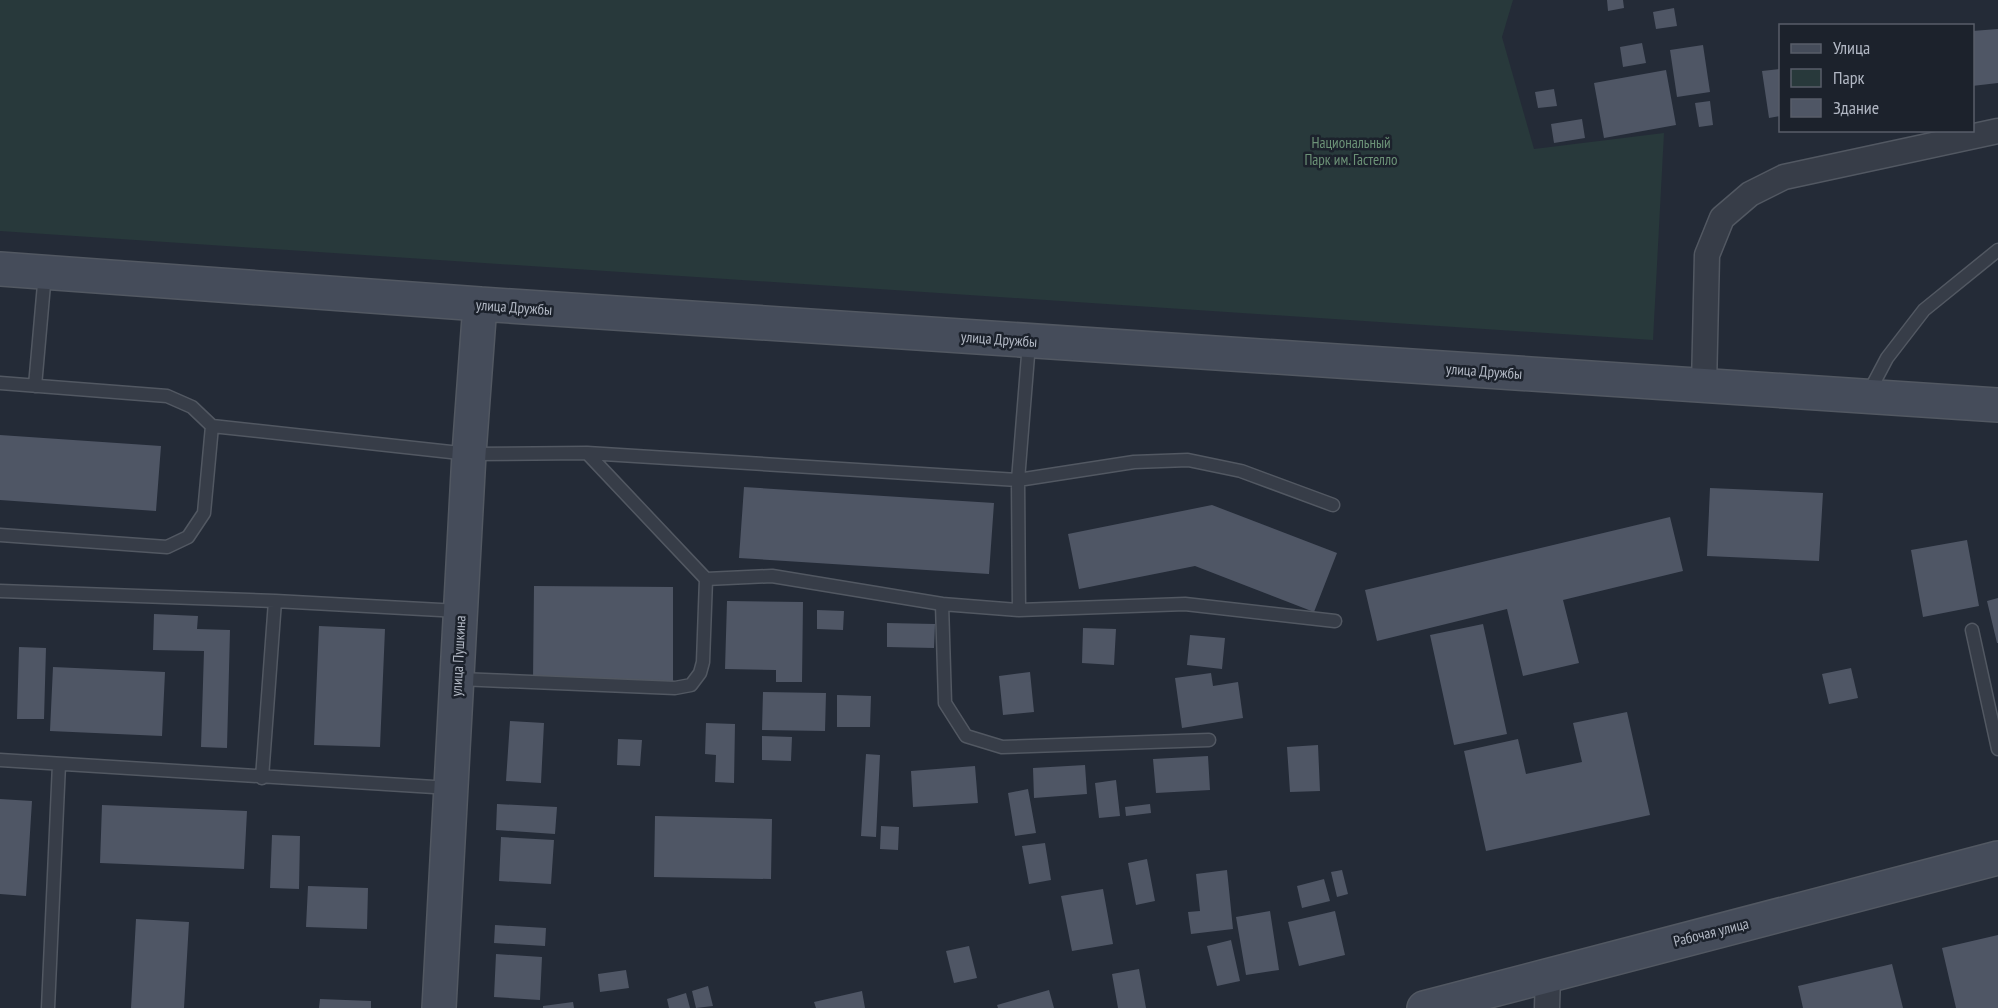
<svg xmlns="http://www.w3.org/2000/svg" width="1998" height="1008" viewBox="0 0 1998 1008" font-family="'PT Sans Narrow',sans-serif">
	<rect width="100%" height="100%" fill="#242b37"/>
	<path fill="#28393b" d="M 0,0 L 1513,0 L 1502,37 L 1534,149 L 1664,133 L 1653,340 L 0,231 Z"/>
	<path fill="#4f5665" d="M 1607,0 L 1623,0 L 1624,8 L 1608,11 Z
		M 1674,8 L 1677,26 L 1656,29 L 1653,12 Z
		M 1998,29 L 1998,83 L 1972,86 L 1972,31 Z
		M 1642,43 L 1646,63 L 1623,67 L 1620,47 Z
		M 1703,45 L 1710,92 L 1677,97 L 1670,50 Z
		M 1780,69 L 1780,116 L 1769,118 L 1762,71 Z
		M 1666,70 L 1676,125 L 1604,138 L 1594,83 Z
		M 1554,89 L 1557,106 L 1538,108 L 1535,92 Z
		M 1710,101 L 1713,125 L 1699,127 L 1695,103 Z
		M 1582,119 L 1585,138 L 1554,143 L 1551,124 Z
		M 0,435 L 161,446 L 156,511 L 0,500 Z
		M 744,487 L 994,503 L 989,574 L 739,558 Z
		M 1710,488 L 1823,493 L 1819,561 L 1707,556 Z
		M 1212,505 L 1337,553 L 1314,612 L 1195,566 L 1079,589 L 1068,534 Z
		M 1670,517 L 1683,571 L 1563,600 L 1579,663 L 1523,676 L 1507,609 L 1377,641 L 1365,590 Z
		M 1967,540 L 1979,606 L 1923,617 L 1911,550 Z
		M 534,586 L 673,587 L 673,681 L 533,680 Z
		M 1998,598 L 1998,643 L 1997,643 L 1987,601 Z
		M 727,601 L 803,602 L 802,682 L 776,682 L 776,670 L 725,669 Z
		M 817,610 L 844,611 L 843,630 L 817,629 Z
		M 154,614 L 198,616 L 197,629 L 230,630 L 227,748 L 201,747 L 204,651 L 153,650 Z
		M 887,623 L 935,624 L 934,648 L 887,647 Z
		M 1483,624 L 1507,734 L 1454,745 L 1430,635 Z
		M 319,626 L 385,629 L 380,747 L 314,745 Z
		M 1083,628 L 1116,629 L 1114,665 L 1082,663 Z
		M 1190,635 L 1225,638 L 1222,669 L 1187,665 Z
		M 19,647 L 46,648 L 44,719 L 17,719 Z
		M 53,667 L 165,672 L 162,736 L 50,731 Z
		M 1851,668 L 1858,698 L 1829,704 L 1822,674 Z
		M 1030,672 L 1034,712 L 1003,715 L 999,676 Z
		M 1211,673 L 1213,686 L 1238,682 L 1243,718 L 1182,728 L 1175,678 Z
		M 763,692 L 826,693 L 825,731 L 762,730 Z
		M 837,695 L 871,696 L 870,727 L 837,727 Z
		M 1627,712 L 1650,815 L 1486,851 L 1464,751 L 1518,739 L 1526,774 L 1582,762 L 1573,723 Z
		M 510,721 L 544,723 L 541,783 L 506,781 Z
		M 706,723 L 735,724 L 734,783 L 715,782 L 716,755 L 705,754 Z
		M 762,736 L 792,737 L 791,761 L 762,760 Z
		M 618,739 L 642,740 L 640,766 L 617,765 Z
		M 1318,745 L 1320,791 L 1290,792 L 1287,747 Z
		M 866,754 L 880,755 L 876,837 L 861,836 Z
		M 1208,756 L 1210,790 L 1156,793 L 1153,759 Z
		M 1085,765 L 1087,794 L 1034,798 L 1033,768 Z
		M 975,766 L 978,803 L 913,807 L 911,771 Z
		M 1116,780 L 1120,816 L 1099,818 L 1095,783 Z
		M 1028,789 L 1036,833 L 1015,836 L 1008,793 Z
		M 0,799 L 32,801 L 26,896 L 0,894 Z
		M 497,804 L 557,807 L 555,834 L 496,830 Z
		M 1150,804 L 1151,813 L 1126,816 L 1125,807 Z
		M 102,805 L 247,811 L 244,869 L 100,863 Z
		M 655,816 L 772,819 L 771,879 L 654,877 Z
		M 881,826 L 899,827 L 898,850 L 880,849 Z
		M 272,835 L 300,836 L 299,889 L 270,888 Z
		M 501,837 L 554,840 L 551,884 L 499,881 Z
		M 1045,843 L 1051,880 L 1029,884 L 1022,846 Z
		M 1147,859 L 1155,901 L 1136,905 L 1128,863 Z
		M 1227,870 L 1233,929 L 1191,934 L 1188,912 L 1200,911 L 1196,874 Z
		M 1342,870 L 1348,894 L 1337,897 L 1331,872 Z
		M 1324,879 L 1330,901 L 1302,908 L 1297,886 Z
		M 308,886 L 368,888 L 367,929 L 306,927 Z
		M 1103,889 L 1113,944 L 1072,951 L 1061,896 Z
		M 1270,911 L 1279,970 L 1246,975 L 1236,917 Z
		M 1335,911 L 1345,955 L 1299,966 L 1288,922 Z
		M 136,919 L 189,922 L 184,1008 L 131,1008 Z
		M 495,925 L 546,928 L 545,946 L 494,943 Z
		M 1998,935 L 1998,1008 L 1956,1008 L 1942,948 Z
		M 1231,940 L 1240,981 L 1217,986 L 1207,946 Z
		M 969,946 L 977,978 L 954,983 L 946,951 Z
		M 496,954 L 542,957 L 540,1000 L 494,997 Z
		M 1892,964 L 1903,1008 L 1803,1008 L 1798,986 Z
		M 1139,969 L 1146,1008 L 1118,1008 L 1112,974 Z
		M 626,970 L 629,988 L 600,992 L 598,974 Z
		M 708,986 L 713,1006 L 696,1008 L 692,991 Z
		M 1049,990 L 1054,1008 L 998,1008 L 997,1005 Z
		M 862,991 L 865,1008 L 816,1008 L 814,1002 Z
		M 686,993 L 690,1008 L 669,1008 L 667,999 Z
		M 320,999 L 371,1001 L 371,1008 L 319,1008 Z
		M 573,1002 L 574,1008 L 543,1008 L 543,1006 Z"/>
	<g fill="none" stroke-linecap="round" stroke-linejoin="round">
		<defs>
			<path id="lane" d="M 1029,343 L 1018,480 L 1019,610 L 942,604 L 945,703 L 966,736 L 1002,747 L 1209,740
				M 0,383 L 167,396 L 192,407 L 212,426 L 204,513 L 188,537 L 167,547 L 0,535
				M 35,386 L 45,273
				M 1868,394 L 1887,358 L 1924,310 L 1998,250
				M 212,426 L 469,454 L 587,453 L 1018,480 L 1134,462 L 1188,460 L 1241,471 L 1333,505
				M 587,453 L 706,579
				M 0,591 L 275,601 L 262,778
				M 275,601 L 459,611
				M 1019,610 L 1185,604 L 1335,621
				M 1972,630 L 1998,749
				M 459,679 L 675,688 L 691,685 L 700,673 L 703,662 L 706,579 L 772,576 L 942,604
				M 0,760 L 450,788
				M 48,1008 L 59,764"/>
			<path id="street" d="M 1704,386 L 1707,255 L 1722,218 L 1750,194 L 1784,177 L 1998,131
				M 1547,1008 L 1548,974"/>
			<path id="secondary" d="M 0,269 L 480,304 L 1998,405
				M 439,1008 L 469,454 L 480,304
				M 1424,1008 L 1998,858"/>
		</defs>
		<use href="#lane" stroke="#525862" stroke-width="15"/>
		<use href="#street" stroke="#525862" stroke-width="27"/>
		<use href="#secondary" stroke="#525862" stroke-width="36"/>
		<use href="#lane" stroke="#373d48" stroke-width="12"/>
		<use href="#street" stroke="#373d48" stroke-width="24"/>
		<use href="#secondary" stroke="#454c5a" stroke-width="33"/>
	</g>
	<g text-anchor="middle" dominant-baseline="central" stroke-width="5" stroke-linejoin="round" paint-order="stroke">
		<g font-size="15" fill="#6c9277" stroke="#1c222c">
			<text x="1351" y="142">Национальный<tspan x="1351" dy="17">Парк им. Гастелло</tspan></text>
		</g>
		<g font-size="15" fill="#b2b8c4" stroke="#1c222c">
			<text transform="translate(514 307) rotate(4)">улица Дружбы</text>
			<text transform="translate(999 339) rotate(4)">улица Дружбы</text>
			<text transform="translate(1484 371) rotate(4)">улица Дружбы</text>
			<text transform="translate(458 656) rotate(-87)">улица Пушкина</text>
			<text transform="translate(1711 932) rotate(-14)">Рабочая улица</text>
		</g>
	</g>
	<rect x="1779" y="24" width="195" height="108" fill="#1c222c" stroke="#585e69" stroke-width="1.5"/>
	<rect x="1791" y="44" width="30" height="9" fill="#454c5a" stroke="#585e69" stroke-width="1.5"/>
	<text x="1833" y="54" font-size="18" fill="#b2b8c4">Улица</text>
	<rect x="1791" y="69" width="30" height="18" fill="#28393b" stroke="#585e69" stroke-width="1.5"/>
	<text x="1833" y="84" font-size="18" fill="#b2b8c4">Парк</text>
	<rect x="1791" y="99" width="30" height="18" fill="#4f5665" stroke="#585e69" stroke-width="1.5"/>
	<text x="1833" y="114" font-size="18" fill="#b2b8c4">Здание</text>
</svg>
